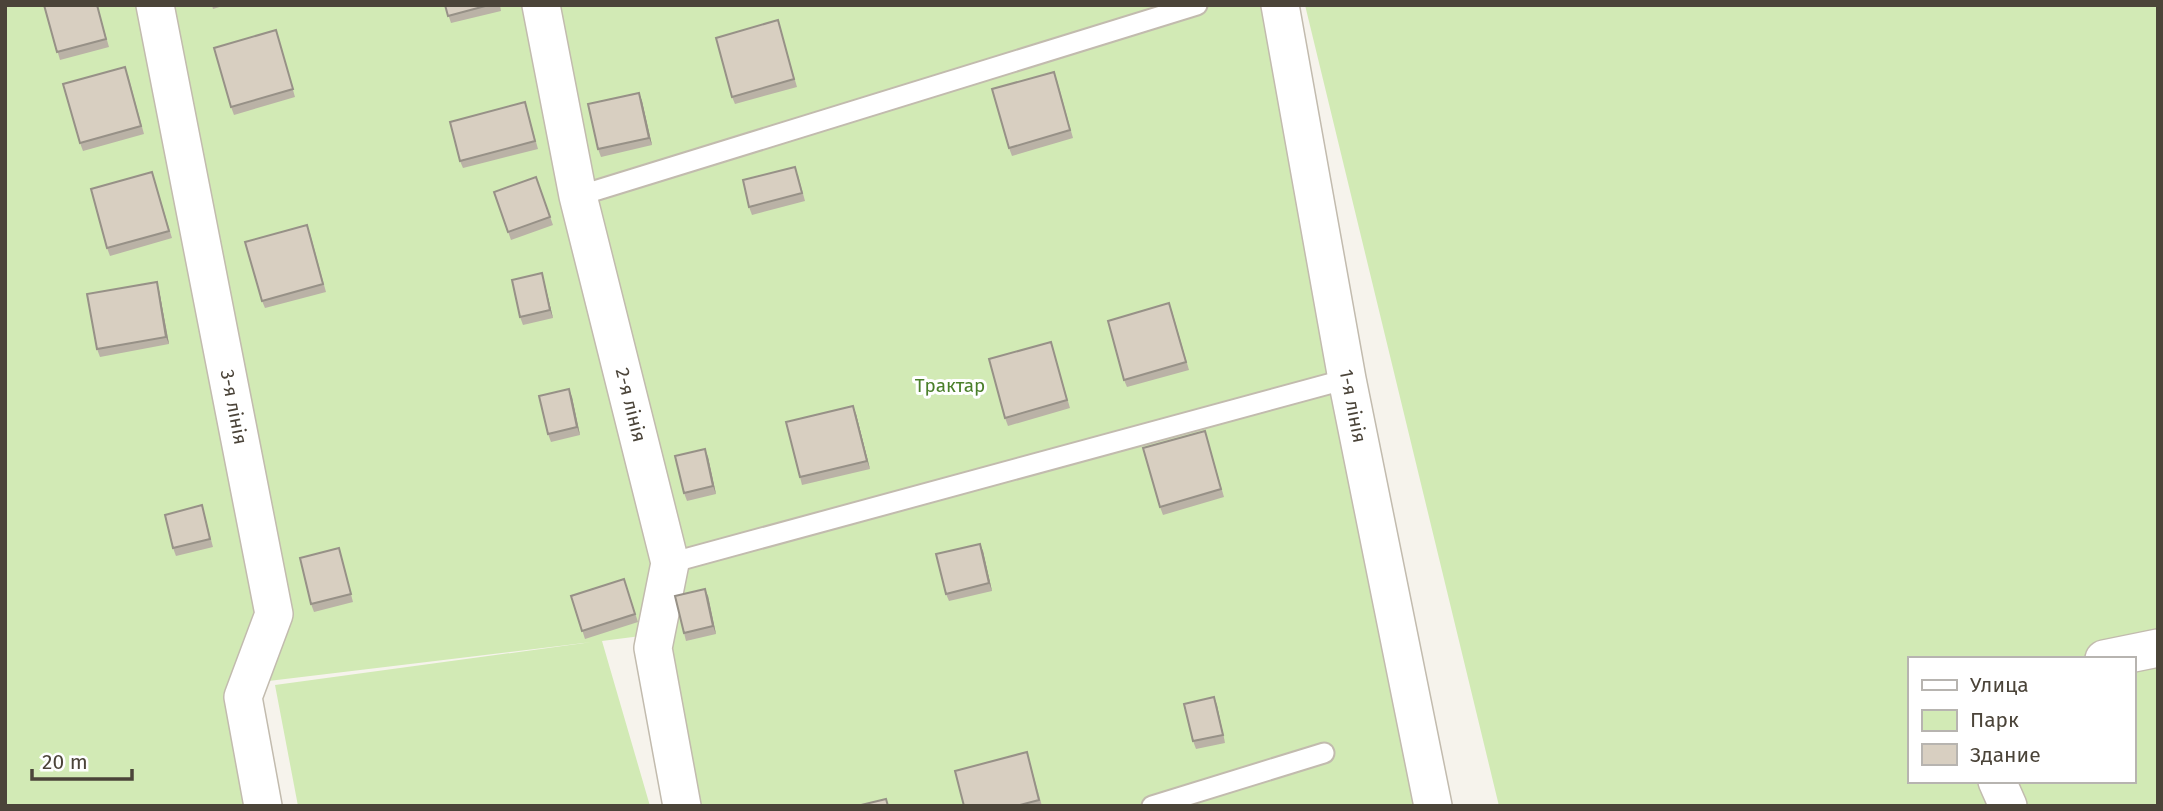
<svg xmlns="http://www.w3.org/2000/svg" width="2163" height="811" viewBox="0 0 2163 811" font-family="'Fira Sans',sans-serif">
	<rect width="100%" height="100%" fill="#f6f3ec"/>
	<path fill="#d2eab5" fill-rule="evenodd" d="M 5,5 L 1266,5 L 1419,806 L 696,806 L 664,633 L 602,641 L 650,806 L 298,806 L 275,685 L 592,642 L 228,686 L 249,806 L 5,806 Z
		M 1305,5 L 2158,5 L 2158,806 L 1499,806 ZM 1909,659 L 2133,659 L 2133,781 L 1909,781 Z"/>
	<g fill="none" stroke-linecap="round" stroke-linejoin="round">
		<defs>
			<path id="lane" d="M 578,196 L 1197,5
				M 670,563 L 1347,379
				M 1152,806 L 1324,753"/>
			<path id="street" d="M 155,5 L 274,614 L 243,697 L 263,806
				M 541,5 L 578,196 L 670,563 L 653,648 L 682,806
				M 1280,5 L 1347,379 L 1433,806
				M 2104,659 L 2158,648
				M 1997,781 L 2008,806"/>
		</defs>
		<use href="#lane" stroke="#c2bbae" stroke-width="23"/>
		<use href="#street" stroke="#c2bbae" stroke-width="40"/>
		<use href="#lane" stroke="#fff" stroke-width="19"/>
		<use href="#street" stroke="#fff" stroke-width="37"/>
	</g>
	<path fill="#bab2a6" d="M 44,5 L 97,5 L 109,47 L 60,60 Z
		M 212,5 L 226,5 L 213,9 Z
		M 445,5 L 500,5 L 501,11 L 451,23 Z
		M 780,28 L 797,87 L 735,104 L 732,97 Z
		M 276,30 L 295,97 L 234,115 L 231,107 Z
		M 128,75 L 144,134 L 83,151 L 80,143 Z
		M 1057,80 L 1073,138 L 1012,156 L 1009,148 Z
		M 639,93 L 642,101 L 652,145 L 601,157 L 598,149 Z
		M 525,102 L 538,149 L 463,168 L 460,161 Z
		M 152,172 L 172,238 L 110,256 L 107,248 Z
		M 798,175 L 805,201 L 752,215 L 749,207 Z
		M 536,177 L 553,225 L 511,240 L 494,192 Z
		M 310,233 L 326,292 L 265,308 L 262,301 Z
		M 544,281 L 553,318 L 523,325 L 520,317 Z
		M 159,290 L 169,344 L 100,357 L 97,349 Z
		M 1172,311 L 1189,370 L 1127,387 L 1124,380 Z
		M 1051,342 L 1070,408 L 1008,426 L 1005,418 Z
		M 572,397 L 580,435 L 551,442 L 548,434 Z
		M 856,414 L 870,469 L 802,485 L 800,477 Z
		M 1205,431 L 1224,497 L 1163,515 L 1160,507 Z
		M 708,457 L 716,494 L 687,501 L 684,493 Z
		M 202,505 L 213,547 L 176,556 L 173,548 Z
		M 983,551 L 992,591 L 949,601 L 946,594 Z
		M 341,556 L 353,602 L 314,612 L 311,604 Z
		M 624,579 L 638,622 L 585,639 L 571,596 Z
		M 708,596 L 716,634 L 686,641 L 684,633 Z
		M 1214,697 L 1225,743 L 1196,749 L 1193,741 Z
		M 1027,752 L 1042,806 L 964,806 Z"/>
	<path fill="#979187" d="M 639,93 L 642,101 L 652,145 L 649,138 Z
		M 542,273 L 544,281 L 553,318 L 550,310 Z
		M 157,282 L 159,290 L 169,344 L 166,337 Z
		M 569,389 L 572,397 L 580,435 L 577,427 Z
		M 853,406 L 856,414 L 870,469 L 867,461 Z
		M 705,449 L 708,457 L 716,494 L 713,486 Z
		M 980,544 L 983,551 L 992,591 L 989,583 Z
		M 705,589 L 708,596 L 716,634 L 713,626 Z
		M 1214,697 L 1217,705 L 1225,743 L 1223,735 Z"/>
	<path fill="#d8cfc1" stroke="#979187" stroke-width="2" d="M 44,5 L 97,5 L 106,39 L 57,52 Z
		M 445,5 L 489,5 L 448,16 Z
		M 778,20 L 794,79 L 732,97 L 716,38 Z
		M 276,30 L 293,89 L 231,107 L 214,48 Z
		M 125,67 L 141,126 L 80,143 L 63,84 Z
		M 1054,72 L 1070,130 L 1009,148 L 992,89 Z
		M 639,93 L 649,138 L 598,149 L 588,104 Z
		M 525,102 L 535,141 L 460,161 L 450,122 Z
		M 795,167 L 802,193 L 749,207 L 743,180 Z
		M 152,172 L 169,231 L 107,248 L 91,189 Z
		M 536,177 L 550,217 L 508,232 L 494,192 Z
		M 307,225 L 323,284 L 262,301 L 245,242 Z
		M 542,273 L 550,310 L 520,317 L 512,280 Z
		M 157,282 L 166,337 L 97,349 L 87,294 Z
		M 1169,303 L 1186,362 L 1124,380 L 1108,321 Z
		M 1051,342 L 1067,400 L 1005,418 L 989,359 Z
		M 569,389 L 577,427 L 548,434 L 539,396 Z
		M 853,406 L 867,461 L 800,477 L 786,422 Z
		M 1205,431 L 1221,489 L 1160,507 L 1143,448 Z
		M 705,449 L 713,486 L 684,493 L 675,456 Z
		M 202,505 L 210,539 L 173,548 L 165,515 Z
		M 980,544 L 989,583 L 946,594 L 936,554 Z
		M 339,548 L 351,594 L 311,604 L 300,558 Z
		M 624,579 L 635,614 L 582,631 L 571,596 Z
		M 705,589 L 713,626 L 684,633 L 675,596 Z
		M 1214,697 L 1223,735 L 1193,741 L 1184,704 Z
		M 1027,752 L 1039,800 L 1016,806 L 964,806 L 955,771 Z
		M 886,799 L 888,806 L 857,806 Z"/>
	<g text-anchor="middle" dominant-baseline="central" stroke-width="6" stroke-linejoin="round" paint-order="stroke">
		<g font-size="19" fill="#4a7f2a" stroke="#fff">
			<text x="950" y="385">Трактар</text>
		</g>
		<g font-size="19" fill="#4b4439" stroke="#fff">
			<text transform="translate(631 405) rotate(76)">2-я лінія</text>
			<text transform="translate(1353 406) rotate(79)">1-я лінія</text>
			<text transform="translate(234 407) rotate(79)">3-я лінія</text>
		</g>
	</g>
	<rect width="2163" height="811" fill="none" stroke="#4b4439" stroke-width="14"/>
	<rect x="1908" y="657" width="228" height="126" fill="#ffffff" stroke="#b7b4b0" stroke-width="2"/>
	<rect x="1922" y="680" width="35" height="10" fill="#ffffff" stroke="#b7b4b0" stroke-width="2"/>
	<text x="1970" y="692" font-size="21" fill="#4b4439">Улица</text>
	<rect x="1922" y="710" width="35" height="21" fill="#d2eab5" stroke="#b7b4b0" stroke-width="2"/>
	<text x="1970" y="727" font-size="21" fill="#4b4439">Парк</text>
	<rect x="1922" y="744" width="35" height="21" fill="#d8cfc1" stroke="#b7b4b0" stroke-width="2"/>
	<text x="1970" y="762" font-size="21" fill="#4b4439">Здание</text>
	<path d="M32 769v10h100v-10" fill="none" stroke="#4b4439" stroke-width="3.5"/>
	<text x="42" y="769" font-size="21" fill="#4b4439" stroke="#ffffff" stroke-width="5" paint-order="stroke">20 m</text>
</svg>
